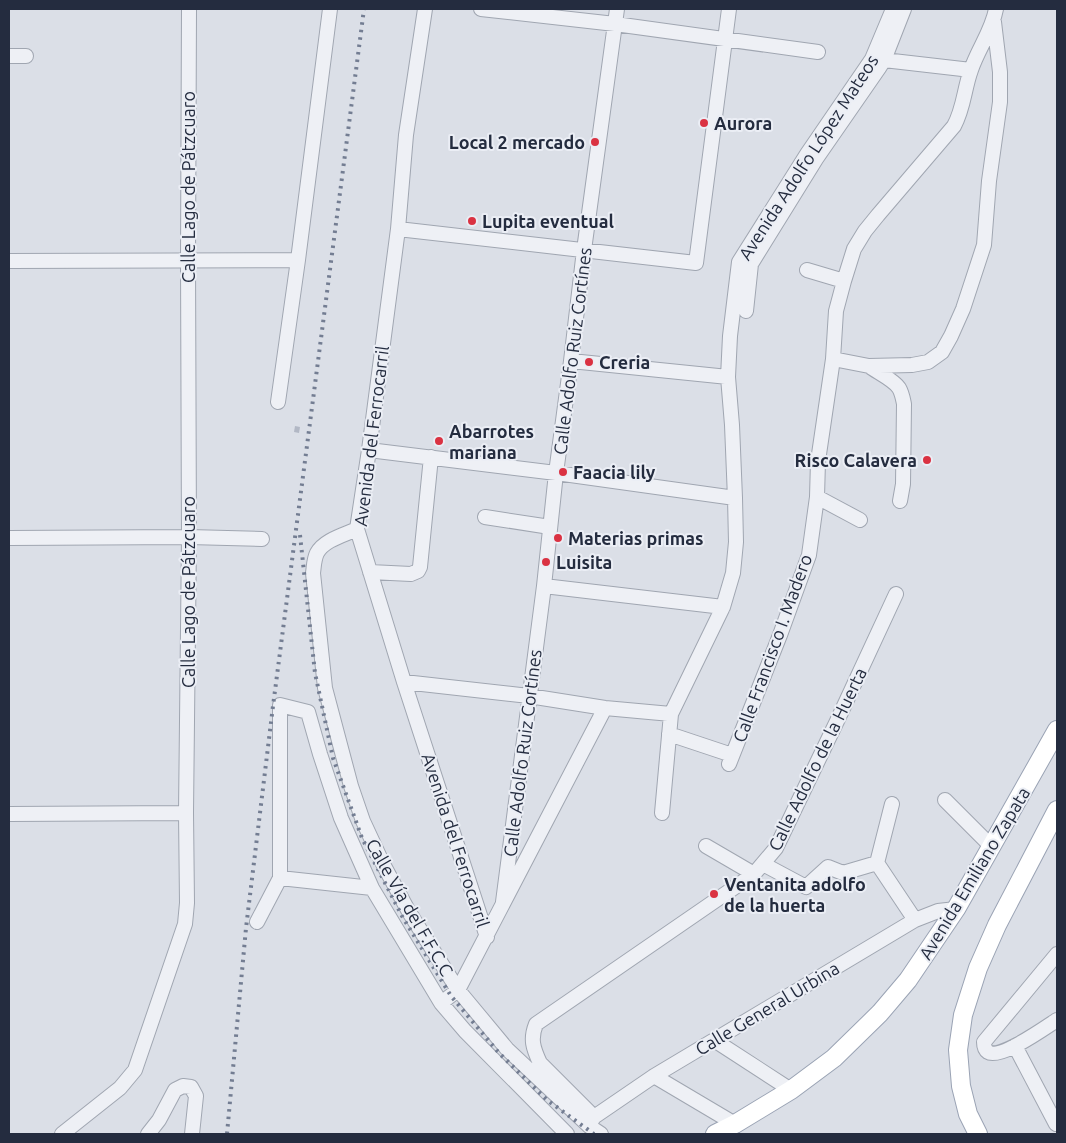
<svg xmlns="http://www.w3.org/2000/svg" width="1066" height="1143" viewBox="0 0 1066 1143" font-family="Ubuntu,sans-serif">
	<rect width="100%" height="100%" fill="#dbdfe7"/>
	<path fill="#b2b8c5" d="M 295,426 L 300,427 L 299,433 L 294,432 Z"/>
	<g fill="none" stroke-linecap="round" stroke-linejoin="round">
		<defs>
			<path id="minor" d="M 425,9 L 406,135 L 398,229 L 369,450 L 357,529 L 404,682 L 487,937
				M 481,9 L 615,24 L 818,52
				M 9,56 L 26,56
				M 884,60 L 971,70
				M 398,229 L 696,263 L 729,9
				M 9,261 L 298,260
				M 807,270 L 844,281
				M 746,311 L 751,264 L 816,159 L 879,68 L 884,60 L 904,9
				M 833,359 L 869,366 L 912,365 L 928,362 L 942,352 L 951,336 L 963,309 L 984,245 L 989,181 L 1000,102 L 1000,72 L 994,22
				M 571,361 L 728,377
				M 869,366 C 877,372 894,380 899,388 C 902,393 903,399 904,404 L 903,484 L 900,501
				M 278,402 L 298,260 L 330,9
				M 369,450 L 556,473 L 735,498
				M 817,497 L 860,520
				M 485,517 L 550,527
				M 357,529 C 344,535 324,540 317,553 C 314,559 314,566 313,573 L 325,688 L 351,786 L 363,821 L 383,864 L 409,912 L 458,990 L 507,1049 L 589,1126 L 601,1134
				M 9,538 L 189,537 L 262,539
				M 370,572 L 411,574 L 418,571 L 420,567 L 431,457
				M 544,586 L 723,607
				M 404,682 L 529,696 L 605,708 L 671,714
				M 669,734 L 732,755
				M 729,764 L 780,635 L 809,555 L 817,497 L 818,461 L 833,359 L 836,311 L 844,281 L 854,249 L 865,231 L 878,215 L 954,126 C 964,108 964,89 971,70 C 978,49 992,31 996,9
				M 945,800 L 992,847
				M 662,813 L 671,714 L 723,607 L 733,573 L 736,542 L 735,498 L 732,425 L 728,377 L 730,336 L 739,262 L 807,154 L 872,59 L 893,9
				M 9,814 L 186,813
				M 706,846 L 754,874
				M 877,863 L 915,920
				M 877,863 L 892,804
				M 763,864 L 806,887 L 828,867 L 843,873 L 877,863
				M 280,878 L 372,888
				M 503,902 L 544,586 L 556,473 L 571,361 L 584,250 L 617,9
				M 257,922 L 280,878 L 280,705 L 308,712 L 320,754 L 341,818 L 372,888 L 441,1003 L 465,1031 L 567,1134
				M 1057,954 L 984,1042 C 984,1046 985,1050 988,1052 C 1000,1060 1046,1027 1057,1020
				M 441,1003 L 458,990 L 605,708
				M 714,1040 L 791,1090
				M 1015,1046 L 1056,1124
				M 654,1076 L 735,1124
				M 594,1117 L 540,1063 C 533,1048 530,1039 536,1024 L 754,874 L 776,848 L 838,719 L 896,594
				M 590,1123 L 594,1117 L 654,1076 L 915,920 L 938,911 L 956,909
				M 62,1134 L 120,1088 L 135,1070 L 185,924 L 187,903 L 186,813 L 189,537 L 188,261 L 189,9
				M 148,1134 L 159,1120 L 175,1090 L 183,1086 L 191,1087 L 196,1096 L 192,1134"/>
			<path id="major" d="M 715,1134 L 735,1124 L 791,1090 L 834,1058 L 880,1013 L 908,980 L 956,909 L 1057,730
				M 978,1134 L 968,1114 L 961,1086 L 958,1050 L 963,1015 L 978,968 L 997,925 L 1057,810"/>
		</defs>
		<use href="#minor" stroke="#a0a6b1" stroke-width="16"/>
		<use href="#major" stroke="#9aa3b4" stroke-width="20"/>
		<use href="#minor" stroke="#eef0f5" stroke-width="14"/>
		<use href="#major" stroke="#fff" stroke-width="18"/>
		<path stroke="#737d92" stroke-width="4" stroke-dasharray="2.5 5" stroke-linecap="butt" d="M 300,535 L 315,673 L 333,758 L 362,838 L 402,916 L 451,996 L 499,1053 L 547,1100 L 594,1134
			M 227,1134 L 246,928 L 273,706 L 364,9"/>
	</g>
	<g fill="#da3242" stroke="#ebeef5" stroke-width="2">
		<circle cx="704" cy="123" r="5"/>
		<circle cx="595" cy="142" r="5"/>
		<circle cx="472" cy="221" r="5"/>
		<circle cx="589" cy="362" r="5"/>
		<circle cx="439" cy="441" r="5"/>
		<circle cx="927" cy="460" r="5"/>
		<circle cx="563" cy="472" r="5"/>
		<circle cx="558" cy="538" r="5"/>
		<circle cx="546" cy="562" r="5"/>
		<circle cx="714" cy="894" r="5"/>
	</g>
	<g text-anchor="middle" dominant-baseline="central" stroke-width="4" stroke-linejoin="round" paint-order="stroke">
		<g font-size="18" font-weight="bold" fill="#242c3f" stroke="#ebeef5" text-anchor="start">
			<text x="714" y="123">Aurora</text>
			<text x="585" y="142" text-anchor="end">Local 2 mercado</text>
			<text x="482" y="221">Lupita eventual</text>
			<text x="599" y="362">Creria</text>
			<text x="449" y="431">Abarrotes<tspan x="449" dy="21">mariana</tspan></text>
			<text x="917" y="460" text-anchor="end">Risco Calavera</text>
			<text x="573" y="472">Faacia lily</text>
			<text x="568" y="538">Materias primas</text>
			<text x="556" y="562">Luisita</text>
			<text x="724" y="884">Ventanita adolfo<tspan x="724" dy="21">de la huerta</tspan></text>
		</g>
		<g font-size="18" fill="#242c3f" stroke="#ebeef5">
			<text transform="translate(808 157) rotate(-57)">Avenida Adolfo López Mateos</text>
			<text transform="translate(188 187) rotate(-90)">Calle Lago de Pátzcuaro</text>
			<text transform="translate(572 351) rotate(-83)">Calle Adolfo Ruiz Cortínes</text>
			<text transform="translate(371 436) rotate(-83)">Avenida del Ferrocarril</text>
			<text transform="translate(188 592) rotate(-90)">Calle Lago de Pátzcuaro</text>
			<text transform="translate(772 648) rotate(-70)">Calle Francisco I. Madero</text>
			<text transform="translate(522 753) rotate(-83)">Calle Adolfo Ruiz Cortínes</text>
			<text transform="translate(817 759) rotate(-64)">Calle Adolfo de la Huerta</text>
			<text transform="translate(456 840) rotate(72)">Avenida del Ferrocarril</text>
			<text transform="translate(974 873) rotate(-59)">Avenida Emiliano Zapata</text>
			<text transform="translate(410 907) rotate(60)">Calle Vía del F.F.C.C</text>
			<text transform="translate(767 1008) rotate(-31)">Calle General Urbina</text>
		</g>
	</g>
	<rect width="1066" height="1143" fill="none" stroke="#242c3f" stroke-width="20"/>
</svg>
